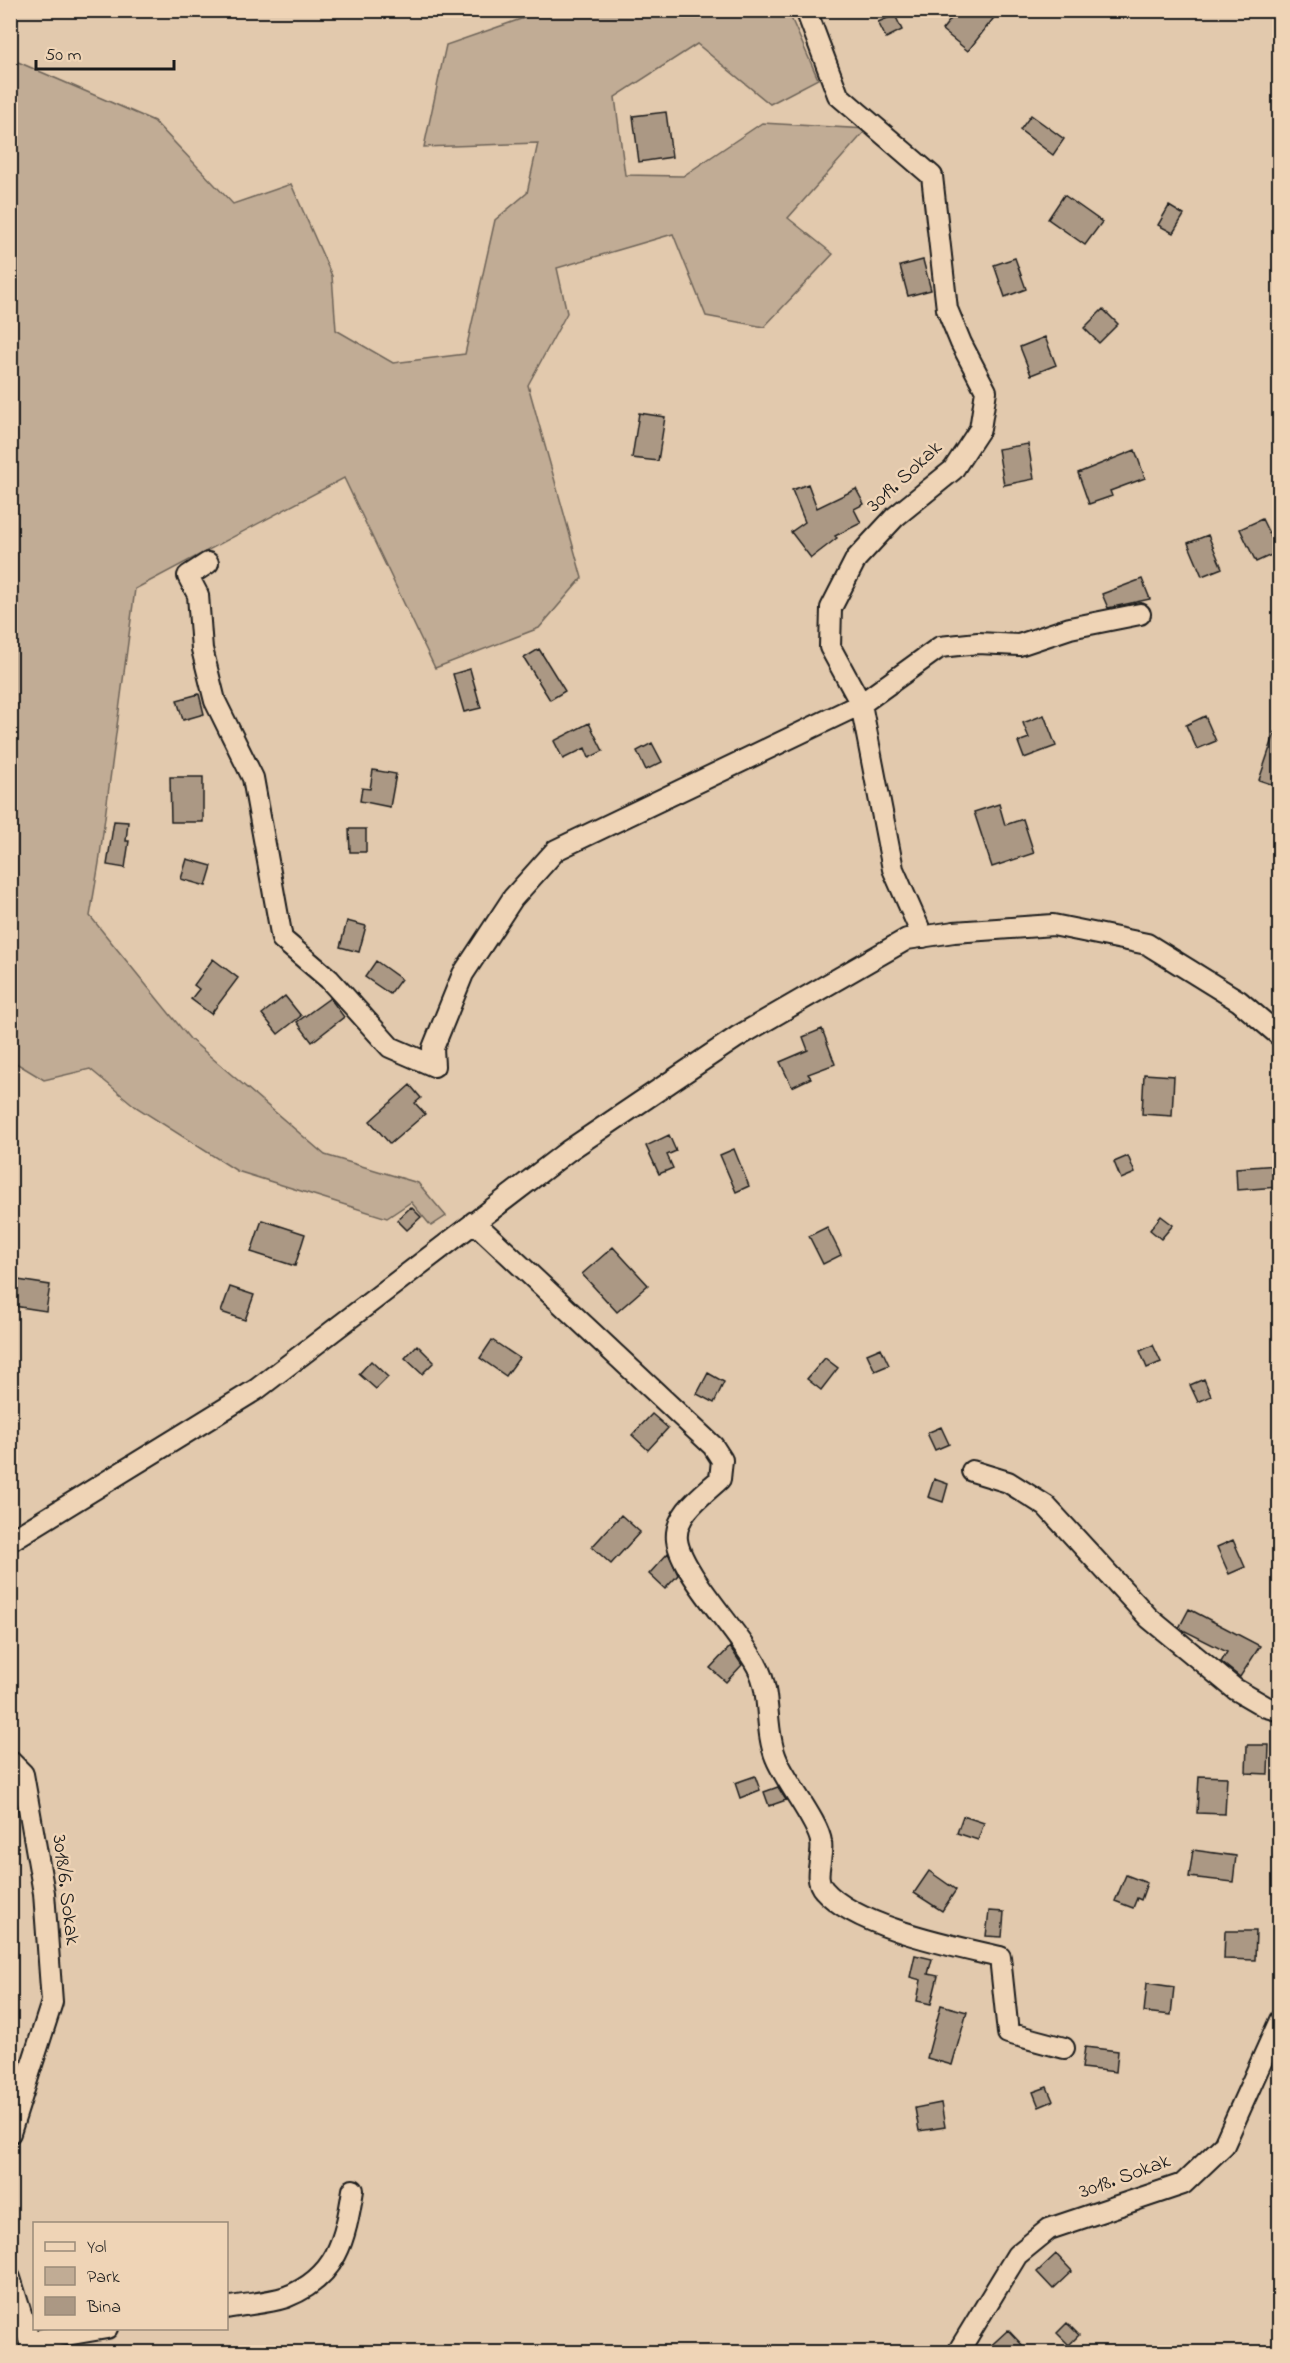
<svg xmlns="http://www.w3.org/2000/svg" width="1290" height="2363" viewBox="0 0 1290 2363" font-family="'Indie Flower',sans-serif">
	<rect width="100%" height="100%" fill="#e2c9ad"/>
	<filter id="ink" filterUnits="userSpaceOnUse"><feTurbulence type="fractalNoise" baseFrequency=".0167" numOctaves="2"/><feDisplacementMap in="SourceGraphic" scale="12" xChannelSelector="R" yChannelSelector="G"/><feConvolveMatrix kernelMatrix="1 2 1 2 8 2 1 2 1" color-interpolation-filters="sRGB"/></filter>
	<g filter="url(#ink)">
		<path fill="#c1ac95" stroke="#6e6458" stroke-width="1.5" d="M 544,11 L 788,11 L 818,79 L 770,104 L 697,44 L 615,97 L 625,175 L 683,176 L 762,123 L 867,129 L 788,218 L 833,254 L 764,327 L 706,316 L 673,234 L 557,268 L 567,313 L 528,385 L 582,578 L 539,628 L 435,668 L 344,478 L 135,589 L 99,863 L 90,916 L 190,1039 L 325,1155 L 418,1183 L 446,1216 L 431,1226 L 411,1202 L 387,1218 L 237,1171 L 136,1107 L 90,1069 L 44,1080 L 11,1060 L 11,59 L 154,121 L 233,204 L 291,184 L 332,276 L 336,330 L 393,363 L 465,354 L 495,220 L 527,193 L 538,143 L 424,147 L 446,45 Z"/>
		<path fill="#ab9884" stroke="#1c1c1c" stroke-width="1.5" d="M 958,10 L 1000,10 L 968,51 L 942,30 Z
			M 895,15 L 902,30 L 886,38 L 878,22 Z
			M 666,112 L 672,157 L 639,162 L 633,116 Z
			M 1031,115 L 1064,139 L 1053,155 L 1020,130 Z
			M 1064,195 L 1102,222 L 1085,245 L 1048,219 Z
			M 1169,206 L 1184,215 L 1173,233 L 1158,225 Z
			M 1015,258 L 1026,289 L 1005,297 L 994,265 Z
			M 923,260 L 931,290 L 908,296 L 900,266 Z
			M 1103,309 L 1118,324 L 1099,343 L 1084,328 Z
			M 1045,337 L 1056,365 L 1031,375 L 1020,347 Z
			M 639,413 L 665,417 L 658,461 L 632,458 Z
			M 1028,444 L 1034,479 L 1004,485 L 998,449 Z
			M 1135,450 L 1145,478 L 1110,491 L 1112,496 L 1089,504 L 1078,473 Z
			M 808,484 L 817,508 L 856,489 L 864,504 L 854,509 L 861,523 L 835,536 L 837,538 L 811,558 L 791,532 L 805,522 L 792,490 Z
			M 1262,519 L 1278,552 L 1256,562 L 1240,529 Z
			M 1208,535 L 1222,568 L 1202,576 L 1188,543 Z
			M 1142,579 L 1150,599 L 1108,608 L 1102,594 Z
			M 539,649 L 565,691 L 550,700 L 524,658 Z
			M 470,669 L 481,708 L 464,712 L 453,674 Z
			M 199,694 L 204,714 L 183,720 L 177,700 Z
			M 1044,715 L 1056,746 L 1024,758 L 1018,742 L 1029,738 L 1023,723 Z
			M 1205,716 L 1216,741 L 1197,749 L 1186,725 Z
			M 589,723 L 603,751 L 589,758 L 585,748 L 563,759 L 554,741 Z
			M 1277,727 L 1280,727 L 1280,787 L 1259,780 Z
			M 652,743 L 662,762 L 646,770 L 637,751 Z
			M 373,770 L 396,774 L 390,807 L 360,801 L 362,788 L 370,789 Z
			M 170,777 L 203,777 L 203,822 L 171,822 Z
			M 999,804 L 1005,825 L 1023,819 L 1034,853 L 992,867 L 974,812 Z
			M 114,821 L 128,822 L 126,841 L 129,841 L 125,868 L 107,865 Z
			M 349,829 L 366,829 L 366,852 L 350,852 Z
			M 187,859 L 212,866 L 206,886 L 181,879 Z
			M 347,921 L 366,926 L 359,952 L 340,947 Z
			M 213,959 L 238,978 L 211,1014 L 191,999 L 199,989 L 194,985 Z
			M 376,961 L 401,979 L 390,994 L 365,977 Z
			M 285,996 L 301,1016 L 278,1034 L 262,1014 Z
			M 330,998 L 344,1017 L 312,1042 L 297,1022 Z
			M 822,1029 L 835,1064 L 808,1074 L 811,1078 L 792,1087 L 780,1062 L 808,1050 L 803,1037 Z
			M 1144,1074 L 1174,1076 L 1172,1116 L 1142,1114 Z
			M 410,1085 L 421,1098 L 415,1103 L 425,1114 L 390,1144 L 370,1121 Z
			M 669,1135 L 676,1151 L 667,1155 L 673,1168 L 659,1174 L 646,1146 Z
			M 734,1149 L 749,1186 L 736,1192 L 720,1155 Z
			M 1128,1156 L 1135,1173 L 1121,1179 L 1114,1162 Z
			M 1280,1165 L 1280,1187 L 1237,1190 L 1236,1168 Z
			M 411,1207 L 421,1217 L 407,1230 L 397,1220 Z
			M 1161,1216 L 1173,1225 L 1161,1239 L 1150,1230 Z
			M 262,1220 L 305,1234 L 295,1266 L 251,1252 Z
			M 827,1227 L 841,1255 L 823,1264 L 809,1236 Z
			M 613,1247 L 648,1285 L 617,1312 L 582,1274 Z
			M 18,1280 L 50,1285 L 46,1311 L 14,1306 Z
			M 230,1287 L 254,1295 L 245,1320 L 221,1312 Z
			M 492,1340 L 519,1358 L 506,1376 L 480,1358 Z
			M 417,1345 L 434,1362 L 422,1374 L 405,1358 Z
			M 1153,1345 L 1161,1362 L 1147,1368 L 1140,1351 Z
			M 881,1348 L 889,1365 L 875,1371 L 867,1354 Z
			M 825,1358 L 838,1368 L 821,1390 L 807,1379 Z
			M 371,1361 L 388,1377 L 376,1389 L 359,1374 Z
			M 708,1373 L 724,1382 L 714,1403 L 697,1394 Z
			M 1204,1379 L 1211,1396 L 1198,1402 L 1190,1385 Z
			M 652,1414 L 668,1428 L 648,1450 L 632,1435 Z
			M 941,1427 L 949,1444 L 935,1450 L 927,1433 Z
			M 934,1479 L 948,1484 L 943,1502 L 928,1497 Z
			M 621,1515 L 640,1532 L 611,1564 L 592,1547 Z
			M 1233,1540 L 1245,1567 L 1229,1574 L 1217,1547 Z
			M 668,1553 L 678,1575 L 665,1589 L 649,1574 Z
			M 1189,1609 L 1260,1646 L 1240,1677 L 1221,1662 L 1227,1652 L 1179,1628 Z
			M 730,1647 L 742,1665 L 726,1682 L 710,1668 Z
			M 1247,1745 L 1269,1745 L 1268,1774 L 1246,1773 Z
			M 755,1776 L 760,1790 L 740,1798 L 735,1783 Z
			M 1199,1776 L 1227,1777 L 1225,1814 L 1197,1813 Z
			M 778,1787 L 786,1800 L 769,1806 L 764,1792 Z
			M 963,1816 L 984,1823 L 978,1840 L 957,1833 Z
			M 1193,1850 L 1236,1856 L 1233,1882 L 1189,1877 Z
			M 929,1871 L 956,1890 L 942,1911 L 914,1893 Z
			M 1126,1875 L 1147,1883 L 1141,1900 L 1137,1898 L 1133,1908 L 1115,1901 Z
			M 989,1911 L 1004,1912 L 1002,1937 L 986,1936 Z
			M 1225,1931 L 1256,1931 L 1255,1960 L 1224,1959 Z
			M 915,1955 L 932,1959 L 928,1974 L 938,1976 L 931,2004 L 917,2001 L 921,1980 L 910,1977 Z
			M 1147,1983 L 1174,1987 L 1171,2015 L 1144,2012 Z
			M 941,2005 L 967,2012 L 952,2065 L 927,2058 Z
			M 1085,2047 L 1118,2051 L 1116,2072 L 1082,2068 Z
			M 1047,2087 L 1053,2101 L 1039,2107 L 1033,2092 Z
			M 941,2103 L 945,2127 L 919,2131 L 915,2108 Z
			M 1056,2254 L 1072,2271 L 1053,2289 L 1037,2272 Z
			M 1067,2323 L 1079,2335 L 1069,2345 L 1057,2333 Z
			M 1008,2330 L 1029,2352 L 984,2352 Z"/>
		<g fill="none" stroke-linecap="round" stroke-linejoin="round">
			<defs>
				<path id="minor" d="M 806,10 L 838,95 L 932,176 L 947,309 L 961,343 L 986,391 L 980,429 L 953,470 L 895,517 L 856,559 L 831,608 L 830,647 L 861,704 L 893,869 L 923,937
					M 208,563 L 188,576 L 198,595 L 202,649 L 215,701 L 253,778 L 282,939 L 329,979 L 390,1047 L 434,1066 L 433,1048 L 463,974 L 513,898 L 556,850 L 861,704 L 940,647 L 978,643 L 1019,645 L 1070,628 L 1140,614
					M 474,1222 L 713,1446 L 722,1460 L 720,1479 C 704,1494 674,1514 677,1540 C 681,1573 740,1633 757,1666 C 772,1693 764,1729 776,1758 C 785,1781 819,1823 821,1842 C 824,1858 812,1877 824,1890 C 856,1927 953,1946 1000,1957 L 1008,2033 L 1064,2048
					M 972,1471 L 1008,1482 L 1046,1506 L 1149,1618 L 1235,1689 L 1266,1707 L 1280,1711
					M 10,1541 L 257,1389 L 568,1151 L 737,1037 L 907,939 L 954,932 L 1053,925 L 1147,944 L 1239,1001 L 1280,1036
					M 10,1761 L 23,1774 L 44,1893 L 52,2002 L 10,2133
					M 10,2278 L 33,2352
					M 226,2308 C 245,2304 268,2303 286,2297 C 337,2277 345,2240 353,2190
					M 31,2341 L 107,2328
					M 958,2352 L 1017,2255 L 1049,2229 L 1183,2184 L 1224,2145 L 1280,2020"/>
			</defs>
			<use href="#minor" stroke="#1c1c1c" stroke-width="24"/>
			<use href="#minor" stroke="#efd4b6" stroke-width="20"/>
		</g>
	</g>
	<g text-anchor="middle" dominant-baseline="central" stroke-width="5" stroke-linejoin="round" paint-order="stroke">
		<g font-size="21" fill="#1c1c1c" stroke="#efd4b6">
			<text transform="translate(905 477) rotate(-43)">3019. Sokak</text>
			<text transform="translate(65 1890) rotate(83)">3018/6. Sokak</text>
			<text transform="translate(1125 2177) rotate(-20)">3018. Sokak</text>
		</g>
	</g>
	<rect width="1290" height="2363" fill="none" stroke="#efd4b6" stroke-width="36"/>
	<rect x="18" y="18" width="1254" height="2327" fill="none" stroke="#1c1c1c" stroke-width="2" filter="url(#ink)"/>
	<rect x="33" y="2222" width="195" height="108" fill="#efd4b6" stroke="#9b8a78" stroke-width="1.5"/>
	<rect x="45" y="2242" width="30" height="9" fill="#efd4b6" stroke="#9b8a78" stroke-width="1.5"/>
	<text x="87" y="2252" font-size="18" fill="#1c1c1c">Yol</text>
	<rect x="45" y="2267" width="30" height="18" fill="#c1ac95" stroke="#9b8a78" stroke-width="1.5"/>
	<text x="87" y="2282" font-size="18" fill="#1c1c1c">Park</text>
	<rect x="45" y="2297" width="30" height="18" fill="#ab9884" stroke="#9b8a78" stroke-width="1.5"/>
	<text x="87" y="2312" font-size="18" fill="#1c1c1c">Bina</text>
	<path d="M36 60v9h138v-9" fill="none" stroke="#1c1c1c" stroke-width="3"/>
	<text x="45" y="60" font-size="18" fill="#1c1c1c" stroke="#efd4b6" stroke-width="4.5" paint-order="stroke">50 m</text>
</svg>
